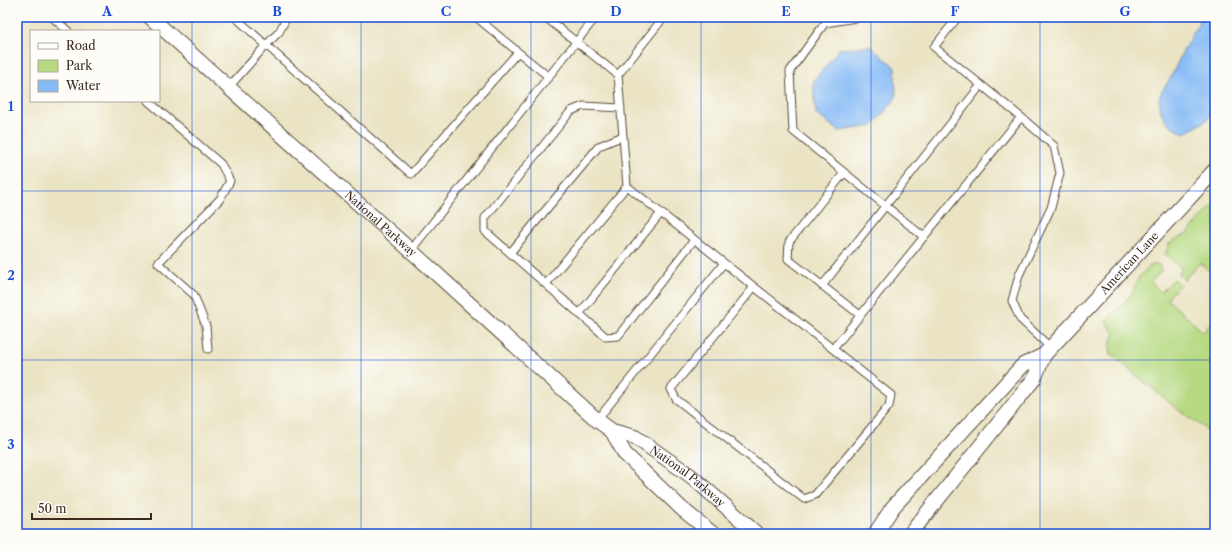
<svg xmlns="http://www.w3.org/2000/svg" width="1232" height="551" viewBox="0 0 1232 551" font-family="'Libre Caslon Text',serif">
	<rect width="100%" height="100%" fill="#fdfcf7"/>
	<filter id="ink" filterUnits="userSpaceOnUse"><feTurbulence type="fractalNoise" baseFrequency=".025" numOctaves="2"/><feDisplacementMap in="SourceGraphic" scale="8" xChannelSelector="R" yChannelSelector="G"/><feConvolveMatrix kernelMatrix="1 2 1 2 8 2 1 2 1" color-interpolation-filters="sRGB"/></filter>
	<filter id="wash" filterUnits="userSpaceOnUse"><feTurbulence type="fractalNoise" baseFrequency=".012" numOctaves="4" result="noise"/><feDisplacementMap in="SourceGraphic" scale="16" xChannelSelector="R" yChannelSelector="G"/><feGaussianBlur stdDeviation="0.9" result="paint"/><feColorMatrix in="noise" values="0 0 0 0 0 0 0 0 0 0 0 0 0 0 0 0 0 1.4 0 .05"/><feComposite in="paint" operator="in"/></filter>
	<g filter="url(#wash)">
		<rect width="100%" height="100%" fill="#eae4c4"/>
		<path fill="#b6d981" stroke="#788250" d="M 1215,203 L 1215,276 L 1200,263 L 1184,280 L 1178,274 L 1182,269 L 1165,254 L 1169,244 L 1174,240 L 1187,234 Z
			M 1155,264 C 1160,264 1160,267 1161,271 L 1151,282 L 1161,292 L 1174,279 L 1180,284 L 1167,299 L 1203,332 L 1215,319 L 1215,435 L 1176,408 L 1111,354 L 1110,344 L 1115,334 L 1106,321 L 1131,295 L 1139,277 L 1149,267 Z"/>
		<path fill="#87bbf6" stroke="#61728a" d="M 1200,17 L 1215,17 L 1215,107 L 1207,120 L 1186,133 L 1177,130 L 1167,122 L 1161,112 L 1159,99 L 1162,91 L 1170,79 L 1182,53 L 1198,24 Z
			M 870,46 L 895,67 L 896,98 L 873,126 L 839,131 L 816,114 L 813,82 L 839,49 Z"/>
	</g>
	<g filter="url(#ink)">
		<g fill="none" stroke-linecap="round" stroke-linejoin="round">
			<defs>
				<path id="lane" d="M 52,17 L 68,31
					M 287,17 L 279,32 L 266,45 L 411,174 L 518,52 L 549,77
					M 476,17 L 518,52
					M 545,17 L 618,75 L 627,186 L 724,263 L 597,420
					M 862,17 L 825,23 L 790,71 L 793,131 L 924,237
					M 958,17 L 934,47 L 1021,117
					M 618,75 L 664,17
					M 229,87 L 266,45 L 235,17
					M 148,101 L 221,164 L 230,181 L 220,199 L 158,263 L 194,295 L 206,326 L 208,349
					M 621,108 L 583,106 L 571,111 L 485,218 L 485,231 L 606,337 L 618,336 L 694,240
					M 844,173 L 789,242 L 788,259 L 860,315
					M 411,250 L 596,17
					M 510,253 L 599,146 L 623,136
					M 724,263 L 891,395 L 889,406 L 815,495 L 804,499 L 676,399 L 671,389 L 754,287
					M 546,284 L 627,186
					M 822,286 L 981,85
					M 579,314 L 661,213
					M 833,349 L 1021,117 L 1054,146 L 1060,173 L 1051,208 L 1019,275 L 1012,301 L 1020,319 L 1051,348"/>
				<g id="street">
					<path id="s1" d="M 150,17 L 419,258 L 597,420 L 612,431 L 635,437 L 691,476 L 757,534"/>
					<path d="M 612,431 L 625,454 L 682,509 L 713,534"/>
					<path d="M 875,534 L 893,507 L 1023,365 L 1044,355"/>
					<path id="s2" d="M 910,534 L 1034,379 L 1044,355 L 1215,170"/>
				</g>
			</defs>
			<use href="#lane" stroke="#554637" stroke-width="9"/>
			<use href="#street" stroke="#554637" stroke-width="16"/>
			<use href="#lane" stroke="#fff" stroke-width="7"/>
			<use href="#street" stroke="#fff" stroke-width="14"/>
		</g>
	</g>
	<path fill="none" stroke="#1d4ed8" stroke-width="1" stroke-opacity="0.55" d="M 192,17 L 192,534M 361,17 L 361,534M 531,17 L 531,534M 701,17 L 701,534M 871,17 L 871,534M 1040,17 L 1040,534M 17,191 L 1215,191M 17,360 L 1215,360"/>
	<g text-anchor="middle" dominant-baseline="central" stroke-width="3" stroke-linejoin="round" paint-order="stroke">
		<g font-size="11" fill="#3b2a1e" stroke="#fdfcf7">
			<text stroke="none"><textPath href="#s1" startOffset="310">National Parkway</textPath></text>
			<text stroke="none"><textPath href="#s2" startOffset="350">American Lane</textPath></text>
			<text stroke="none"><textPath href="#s1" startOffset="710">National Parkway</textPath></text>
		</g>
	</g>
	<rect width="1232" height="551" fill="none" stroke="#fdfcf7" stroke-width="44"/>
	<rect x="30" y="30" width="130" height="72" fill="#fdfcf7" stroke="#afa8a0"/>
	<rect x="38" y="43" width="20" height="6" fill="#ffffff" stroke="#afa8a0"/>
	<text x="66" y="50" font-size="12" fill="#3b2a1e">Road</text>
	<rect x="38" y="60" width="20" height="12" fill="#b6d981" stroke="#afa8a0"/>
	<text x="66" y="70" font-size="12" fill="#3b2a1e">Park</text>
	<rect x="38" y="80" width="20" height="12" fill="#87bbf6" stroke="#afa8a0"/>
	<text x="66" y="90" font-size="12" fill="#3b2a1e">Water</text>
	<path d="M32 513v6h119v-6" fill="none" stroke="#3b2a1e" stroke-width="2"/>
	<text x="38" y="513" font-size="12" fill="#3b2a1e" stroke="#fdfcf7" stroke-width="3" paint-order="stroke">50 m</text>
	<rect x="22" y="22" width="1188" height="507" fill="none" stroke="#1d4ed8" stroke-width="1.5"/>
	<g font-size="13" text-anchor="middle" font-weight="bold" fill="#1d4ed8">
		<text x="107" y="16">A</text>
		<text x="277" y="16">B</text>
		<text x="446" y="16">C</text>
		<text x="616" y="16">D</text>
		<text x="786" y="16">E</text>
		<text x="955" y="16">F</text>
		<text x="1125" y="16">G</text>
		<text x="11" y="111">1</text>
		<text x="11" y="280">2</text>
		<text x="11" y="449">3</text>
	</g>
</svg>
